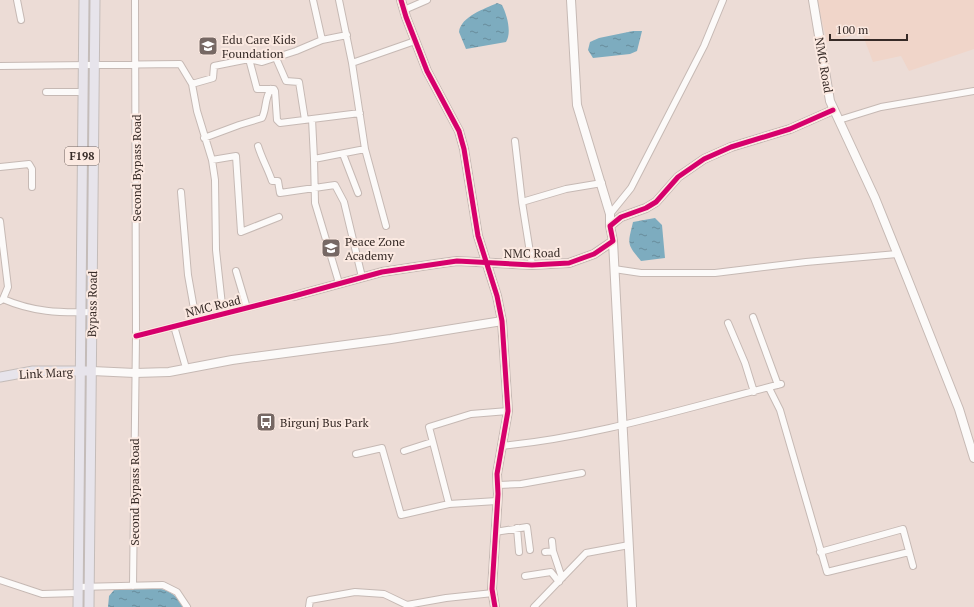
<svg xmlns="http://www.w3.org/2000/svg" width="974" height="607" viewBox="0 0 974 607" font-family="'PT Serif',serif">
	<defs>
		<pattern id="water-ripples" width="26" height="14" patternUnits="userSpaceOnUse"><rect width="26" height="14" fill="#7dacbf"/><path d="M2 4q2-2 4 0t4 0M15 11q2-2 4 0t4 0" fill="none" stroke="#678c9b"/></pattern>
	</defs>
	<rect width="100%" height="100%" fill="#ecdcd6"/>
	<path fill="#f0d5c9" d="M 817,0 L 974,0 L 974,49 L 909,71 L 901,56 L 873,62 L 862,33 L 827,42 Z"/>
	<path fill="url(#water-ripples)" d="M 497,3 L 502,5 C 507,15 512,32 506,42 L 466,49 L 459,32 C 461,16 485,9 497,3 Z
		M 633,31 L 642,31 L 637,51 L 630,54 L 593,58 L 588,50 L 590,42 L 599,38 Z
		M 655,218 L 662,225 L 665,258 L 641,261 C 626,243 628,244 633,222 Z
		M 154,588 C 169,589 176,595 184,607 L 108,607 L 109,596 L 114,590 Z"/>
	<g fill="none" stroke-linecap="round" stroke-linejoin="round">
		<defs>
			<path id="street" d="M 17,0 L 21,20
				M 313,0 L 322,40
				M 339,0 L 352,63 L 365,149 L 314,159 L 315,203 L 339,283
				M 404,10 L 427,0
				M 276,58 L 286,81 L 299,82 L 305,120
				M 249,59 L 257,89 L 274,89 L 275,91 L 277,120 L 280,123 L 360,113
				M 352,63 L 415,41
				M 0,66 L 180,64 L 192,84 L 197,111 L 212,160 L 215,180 L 216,250 L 223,314
				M 192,84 L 213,78 L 214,66 L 249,59 L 262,62 L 296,51 L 322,40 L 347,35
				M 46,92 L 83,92
				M 312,119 L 314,159
				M 839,120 L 881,107 L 974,91
				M 204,138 L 239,125 L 262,118 C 267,108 264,99 271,89
				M 515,141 L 522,202
				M 258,146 C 262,159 268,169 272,181 L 278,181 L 280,193 L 335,185 L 344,202 L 362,277
				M 365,149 L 386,226
				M 343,154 L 358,193
				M 212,160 L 236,156 L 241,232 L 279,217
				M 0,167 L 29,164 L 32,169 L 32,187
				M 181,192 L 188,275 L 196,320
				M 610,214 L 631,188 L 704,46 L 723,0
				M 0,221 L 8,287 L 3,299 L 0,301
				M 532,265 L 522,202 L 566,189 L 602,183
				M 614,269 L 641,273 L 715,273 L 806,262 L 897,254
				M 236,271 L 247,308
				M 3,299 C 33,312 59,313 91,312
				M 753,317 L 778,385
				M 728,323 L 745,363 L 754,392
				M 174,326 L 186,368
				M 136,336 L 294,296
				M 769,388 L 780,410 L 827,572 L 909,552
				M 501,446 C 596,437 689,407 781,384
				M 404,451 L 432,442
				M 356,454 L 382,448 L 401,515 L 449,504 L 497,501
				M 498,485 L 521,484 L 582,473
				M 449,504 L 429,427 L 471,414 L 508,411
				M 517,528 L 519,552
				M 495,532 L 527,527 L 530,550
				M 552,541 L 553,551 L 562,578
				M 545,552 L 553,551
				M 820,552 L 903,529 L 913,566
				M 525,576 L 551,572 L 559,582
				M 0,580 L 42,594 L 78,593
				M 133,586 L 136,336 L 135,0
				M 78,587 L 163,585 L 177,592 L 187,607
				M 309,607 L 310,600 L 355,592 L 384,594 L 407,605 L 446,598 L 493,593
				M 534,607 L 586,553 L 629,545"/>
			<path id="secondary" d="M 401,0 L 406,17 L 427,71 L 459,131 L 464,149 L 478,236 L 497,296 L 502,321 L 508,411 L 497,474 L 498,494 L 492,589 L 495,607
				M 571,0 L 577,105 L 610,214 L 610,226
				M 813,0 L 830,101 L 875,198 L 908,280 L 959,409 L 974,458
				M 613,241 L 632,607
				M 294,296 L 382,272 L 435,264 L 457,261 L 532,265 L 569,263 L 594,254 L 613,241 L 610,226 L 621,217 L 646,208 L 656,202 L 678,177 L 704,159 L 731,147 L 790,129 L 833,110
				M 92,371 L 135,373 L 169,372 L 232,360 L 391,339 L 502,321"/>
			<path id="primary" d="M 0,377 L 33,371 L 86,371
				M 78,607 L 84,0
				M 89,607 L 95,0"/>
		</defs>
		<use href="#street" stroke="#c6b9b4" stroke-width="8"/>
		<use href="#secondary" stroke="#c6b9b4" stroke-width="10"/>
		<use href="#primary" stroke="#c4bcb9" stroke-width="11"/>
		<use href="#street" stroke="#fcfaf9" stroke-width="6"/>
		<use href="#secondary" stroke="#fcfaf9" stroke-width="8"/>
		<use href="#primary" stroke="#e7e4eb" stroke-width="9"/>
		<defs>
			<path id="cycleway" d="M 401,0 L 406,17 L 427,71 L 459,131 L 464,149 L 478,236 L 497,296 L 502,321 L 508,411 L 497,474 L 498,494 L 492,589 L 495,607
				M 136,336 L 294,296 L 382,272 L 457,261 L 532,265 L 569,263 L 594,254 L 613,241 L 610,226 L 621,217 L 646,208 L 656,202 L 678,177 L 704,159 L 731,147 L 790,129 L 833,110"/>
		</defs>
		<use href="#cycleway" stroke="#fbe9e1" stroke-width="8"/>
		<use href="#cycleway" stroke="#d6006c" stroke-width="5"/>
	</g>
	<defs>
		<symbol id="school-square" viewBox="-11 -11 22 22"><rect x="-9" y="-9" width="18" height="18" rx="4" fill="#766864" stroke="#fbe9e1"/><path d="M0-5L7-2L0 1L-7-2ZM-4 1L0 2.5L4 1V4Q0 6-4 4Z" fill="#fff"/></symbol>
		<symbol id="bus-square" viewBox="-11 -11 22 22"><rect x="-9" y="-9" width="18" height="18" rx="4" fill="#766864" stroke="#fbe9e1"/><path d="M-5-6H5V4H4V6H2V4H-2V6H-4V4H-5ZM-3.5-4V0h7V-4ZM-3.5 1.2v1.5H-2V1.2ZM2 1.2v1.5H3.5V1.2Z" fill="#fff"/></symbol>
	</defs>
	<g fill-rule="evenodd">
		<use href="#school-square" x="197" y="35" width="22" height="22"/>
		<use href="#school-square" x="320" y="237" width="22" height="22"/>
		<use href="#bus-square" x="255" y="411" width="22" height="22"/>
	</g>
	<g text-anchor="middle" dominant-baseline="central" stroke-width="4" stroke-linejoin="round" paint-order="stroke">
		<rect fill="#fbe9e1" stroke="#71635e" stroke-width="1" x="65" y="147" width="34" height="18" rx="3"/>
		<g font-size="11" font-weight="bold" fill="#362a26">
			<text x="82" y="156">F198</text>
		</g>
		<g font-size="12" fill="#362a26" stroke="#fbe9e1" text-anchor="start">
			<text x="222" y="39">Edu Care Kids<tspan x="222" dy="14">Foundation</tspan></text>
			<text x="345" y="241">Peace Zone<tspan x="345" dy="14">Academy</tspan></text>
			<text x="280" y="422">Birgunj Bus Park</text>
		</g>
		<g font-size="12" fill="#362a26" stroke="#fbe9e1">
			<text transform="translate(824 65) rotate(80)">NMC Road</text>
			<text transform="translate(136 168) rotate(-90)">Second Bypass Road</text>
			<text transform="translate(532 253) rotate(-1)">NMC Road</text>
			<text transform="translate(92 304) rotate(-89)">Bypass Road</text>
			<text transform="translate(213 306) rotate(-14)">NMC Road</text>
			<text transform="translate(46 373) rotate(-3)">Link Marg</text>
			<text transform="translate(134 492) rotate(-90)">Second Bypass Road</text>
		</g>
	</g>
	<path d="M830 34v6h77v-6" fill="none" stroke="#362a26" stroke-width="2"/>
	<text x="836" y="34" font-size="12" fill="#362a26" stroke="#fbe9e1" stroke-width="3" paint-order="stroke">100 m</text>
</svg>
